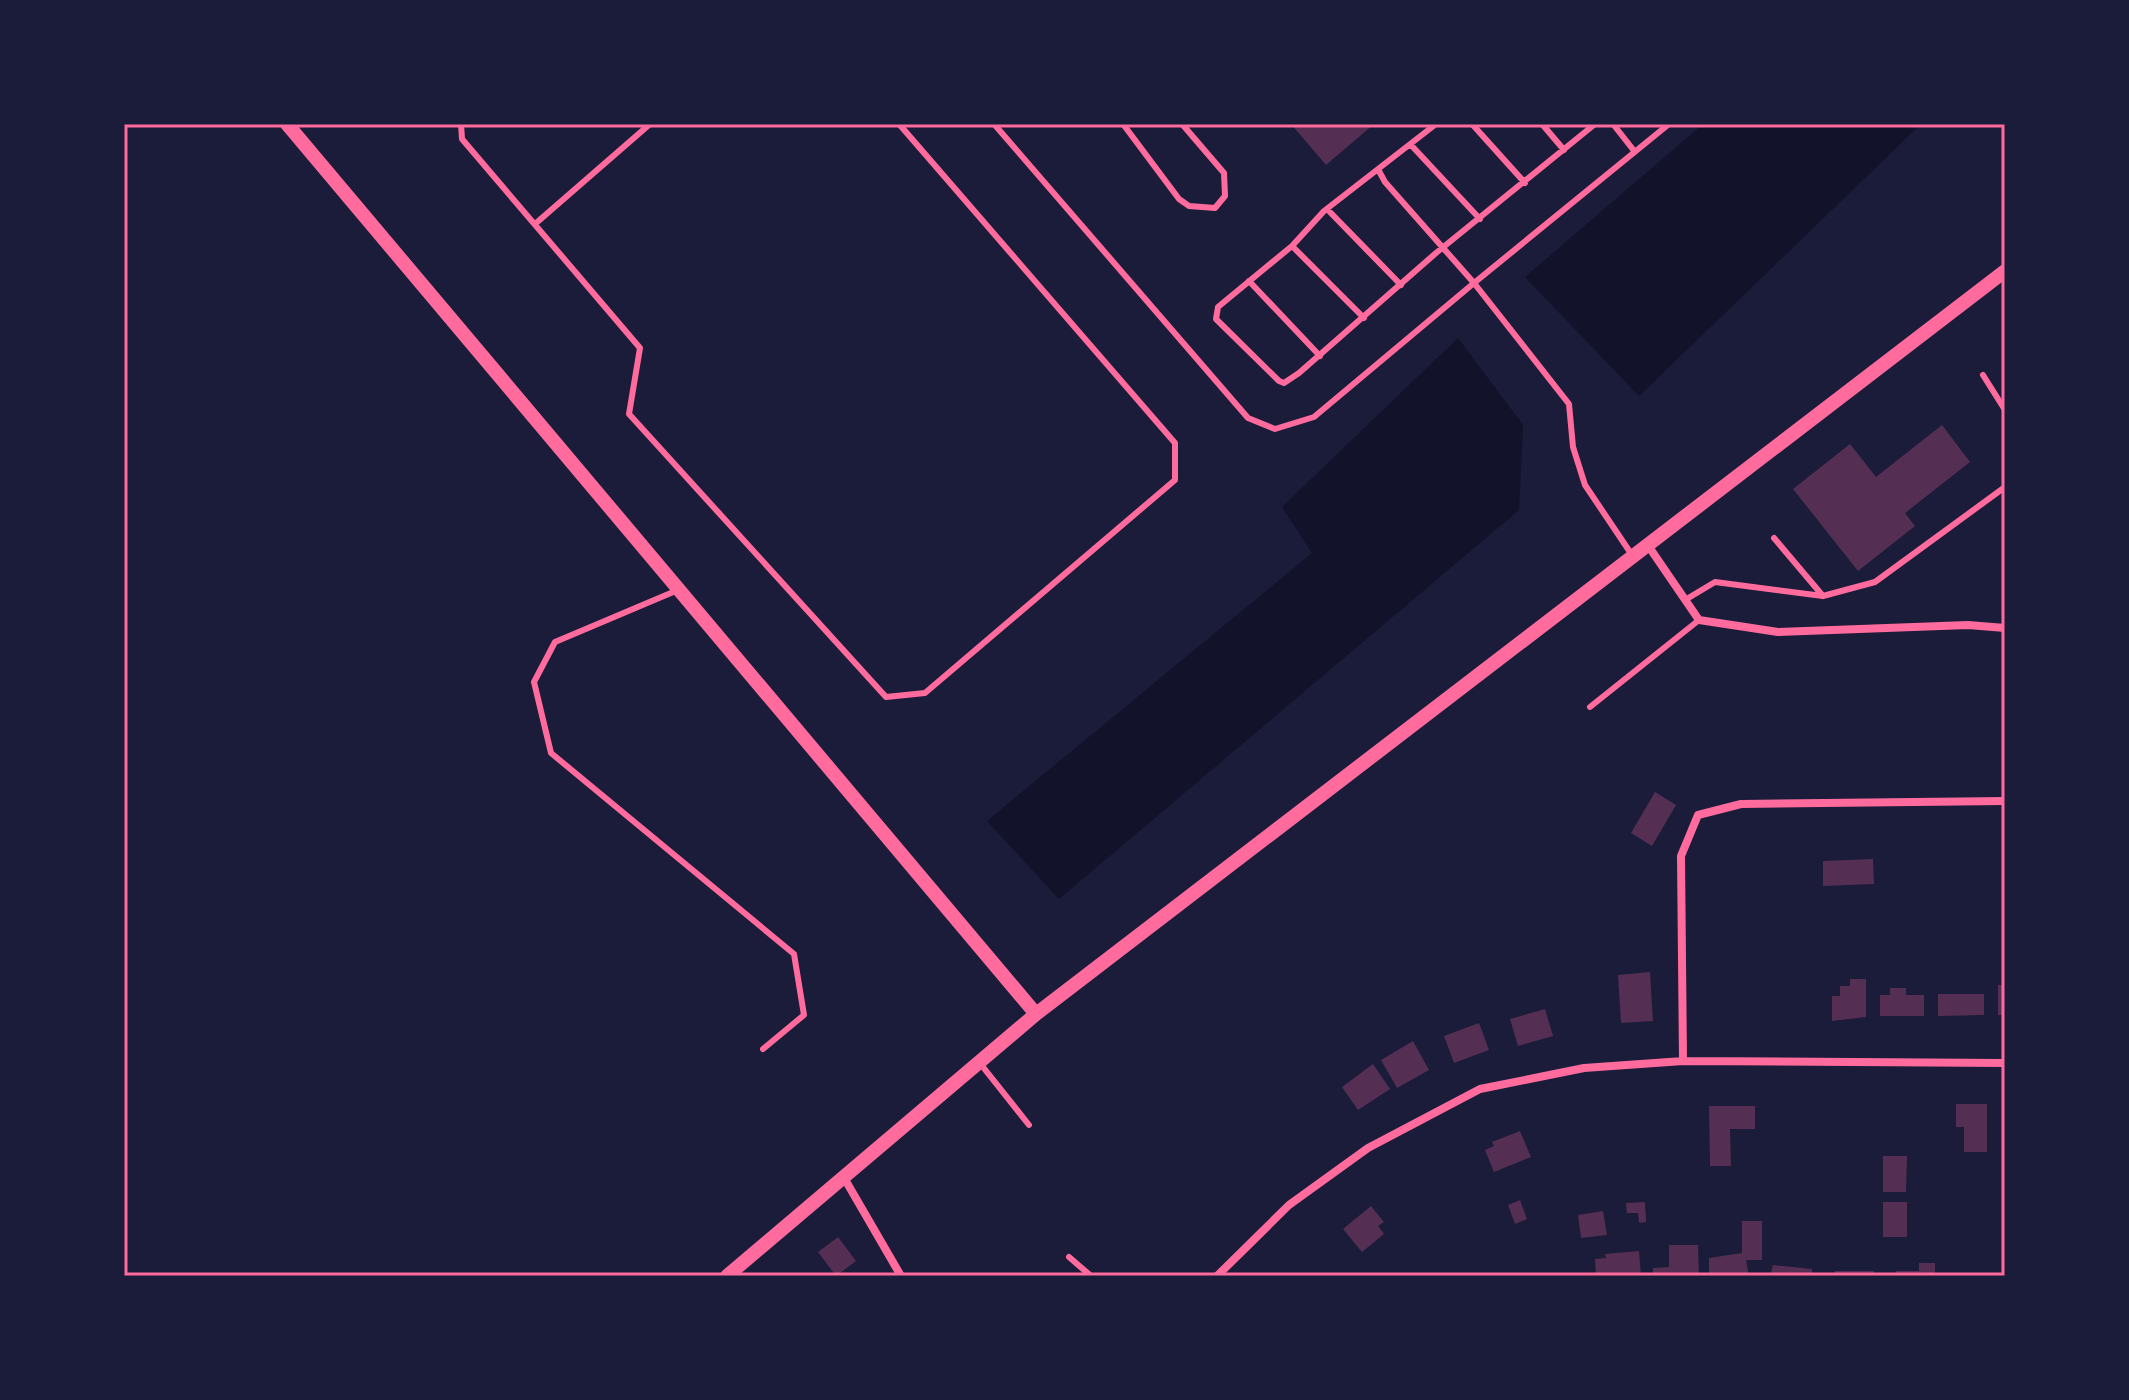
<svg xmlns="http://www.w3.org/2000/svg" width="2129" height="1400" viewBox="0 0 2129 1400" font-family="'Zilla Slab',serif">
	<rect width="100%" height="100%" fill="#1b1b3a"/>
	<path fill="#12122b" d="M 1703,124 L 1921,124 L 1639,396 L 1525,277 Z
		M 1458,338 L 1523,425 L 1519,510 L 1059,899 L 987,821 L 1312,553 L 1282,507 Z"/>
	<path fill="#542f53" d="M 1291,124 L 1374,124 L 1326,165 Z
		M 1942,425 L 1970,462 L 1905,513 L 1915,526 L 1858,571 L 1793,489 L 1850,444 L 1876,477 Z
		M 1655,792 L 1676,805 L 1652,846 L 1631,833 Z
		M 1873,859 L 1874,884 L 1823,886 L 1823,861 Z
		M 1650,972 L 1653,1021 L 1621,1023 L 1618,975 Z
		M 1850,979 L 1866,979 L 1866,1017 L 1832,1021 L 1832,996 L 1840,996 L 1840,986 L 1850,986 Z
		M 1998,985 L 2005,985 L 2005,1015 L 1998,1015 Z
		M 1890,988 L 1906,988 L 1906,995 L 1924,995 L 1924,1016 L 1880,1016 L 1880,995 L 1890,995 Z
		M 1938,994 L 1984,994 L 1984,1015 L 1938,1016 Z
		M 1545,1009 L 1553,1036 L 1518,1046 L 1510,1019 Z
		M 1479,1023 L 1489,1050 L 1454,1063 L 1444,1036 Z
		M 1413,1041 L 1429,1070 L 1397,1088 L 1381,1060 Z
		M 1373,1064 L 1390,1089 L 1358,1110 L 1342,1087 Z
		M 1956,1104 L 1987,1104 L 1987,1152 L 1964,1152 L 1964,1127 L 1956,1127 Z
		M 1709,1106 L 1755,1106 L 1755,1129 L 1730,1129 L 1731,1166 L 1710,1166 Z
		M 1520,1131 L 1531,1157 L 1494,1172 L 1485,1150 L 1494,1146 L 1492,1142 Z
		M 1883,1156 L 1907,1156 L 1906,1192 L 1883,1192 Z
		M 1520,1200 L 1527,1219 L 1515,1224 L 1508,1205 Z
		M 1645,1202 L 1646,1222 L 1639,1223 L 1638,1213 L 1627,1213 L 1626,1203 Z
		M 1883,1202 L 1907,1202 L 1907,1237 L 1883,1237 Z
		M 1371,1206 L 1384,1222 L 1378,1226 L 1384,1234 L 1362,1252 L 1343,1229 Z
		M 1603,1211 L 1607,1235 L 1581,1238 L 1578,1215 Z
		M 1742,1221 L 1762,1221 L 1762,1260 L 1746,1260 L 1749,1276 L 1709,1276 L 1709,1258 L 1742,1253 Z
		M 838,1237 L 856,1261 L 836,1276 L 818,1252 Z
		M 1669,1245 L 1698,1245 L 1699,1276 L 1653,1276 L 1653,1268 L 1669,1267 Z
		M 1639,1251 L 1641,1276 L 1596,1276 L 1595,1259 L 1606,1258 L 1605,1254 Z
		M 1919,1263 L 1935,1263 L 1935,1276 L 1896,1276 L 1896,1271 L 1919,1271 Z
		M 1773,1265 L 1812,1269 L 1812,1276 L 1770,1276 Z
		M 1835,1271 L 1874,1271 L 1874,1276 L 1835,1276 Z"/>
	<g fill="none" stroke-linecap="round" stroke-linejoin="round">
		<path stroke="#ff6b9d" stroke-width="6" d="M 461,124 L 462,139 L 640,348 L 629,414 L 886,697 L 925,693 L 1175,480 L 1175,443 L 899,124
			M 994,124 L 1248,418 L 1275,429 L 1314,417 L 1474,283 L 1569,404 L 1573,447 L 1585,485 L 1632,555
			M 1123,124 L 1179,199 L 1189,206 L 1215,208 L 1225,196 L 1224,173 L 1182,124
			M 1436,124 L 1324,211 L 1292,246 L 1218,307 L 1216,319 L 1279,381 L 1284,383 L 1299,373 L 1436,253 L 1595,124
			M 1472,124 L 1525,183
			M 1542,124 L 1564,150
			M 1613,124 L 1635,152
			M 1411,145 L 1480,219
			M 1379,171 L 1385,182 L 1474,283 L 1669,124
			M 1327,209 L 1401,285
			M 535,224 L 650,124
			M 1292,246 L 1364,318
			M 1249,281 L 1320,356
			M 1983,375 L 2005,410
			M 1774,538 L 1823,596
			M 678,590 L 555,642 L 534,682 L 551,753 L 794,954 L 804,1015 L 763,1049
			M 1685,600 L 1715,582 L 1823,596 L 1875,582 L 2005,487
			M 1590,707 L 1699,620
			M 979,1062 L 1029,1125
			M 1069,1257 L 1091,1276"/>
		<path stroke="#ff6b9d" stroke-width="8" d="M 1647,544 L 1699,620 L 1778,632 L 1968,625 L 2005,628
			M 1683,1061 L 1681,856 L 1698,815 L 1741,804 L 2005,801
			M 843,1176 L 901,1276
			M 1217,1276 L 1289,1205 L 1368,1148 L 1480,1089 L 1584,1068 L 1683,1061 L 2005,1063"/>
		<path stroke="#ff6b9d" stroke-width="14" d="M 287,124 L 1036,1014
			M 727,1276 L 1036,1014 L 2005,271"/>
	</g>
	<rect width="2129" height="1400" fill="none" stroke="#1b1b3a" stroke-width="252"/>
	<rect x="126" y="126" width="1877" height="1148" fill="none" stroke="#ff6b9d" stroke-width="3"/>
</svg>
